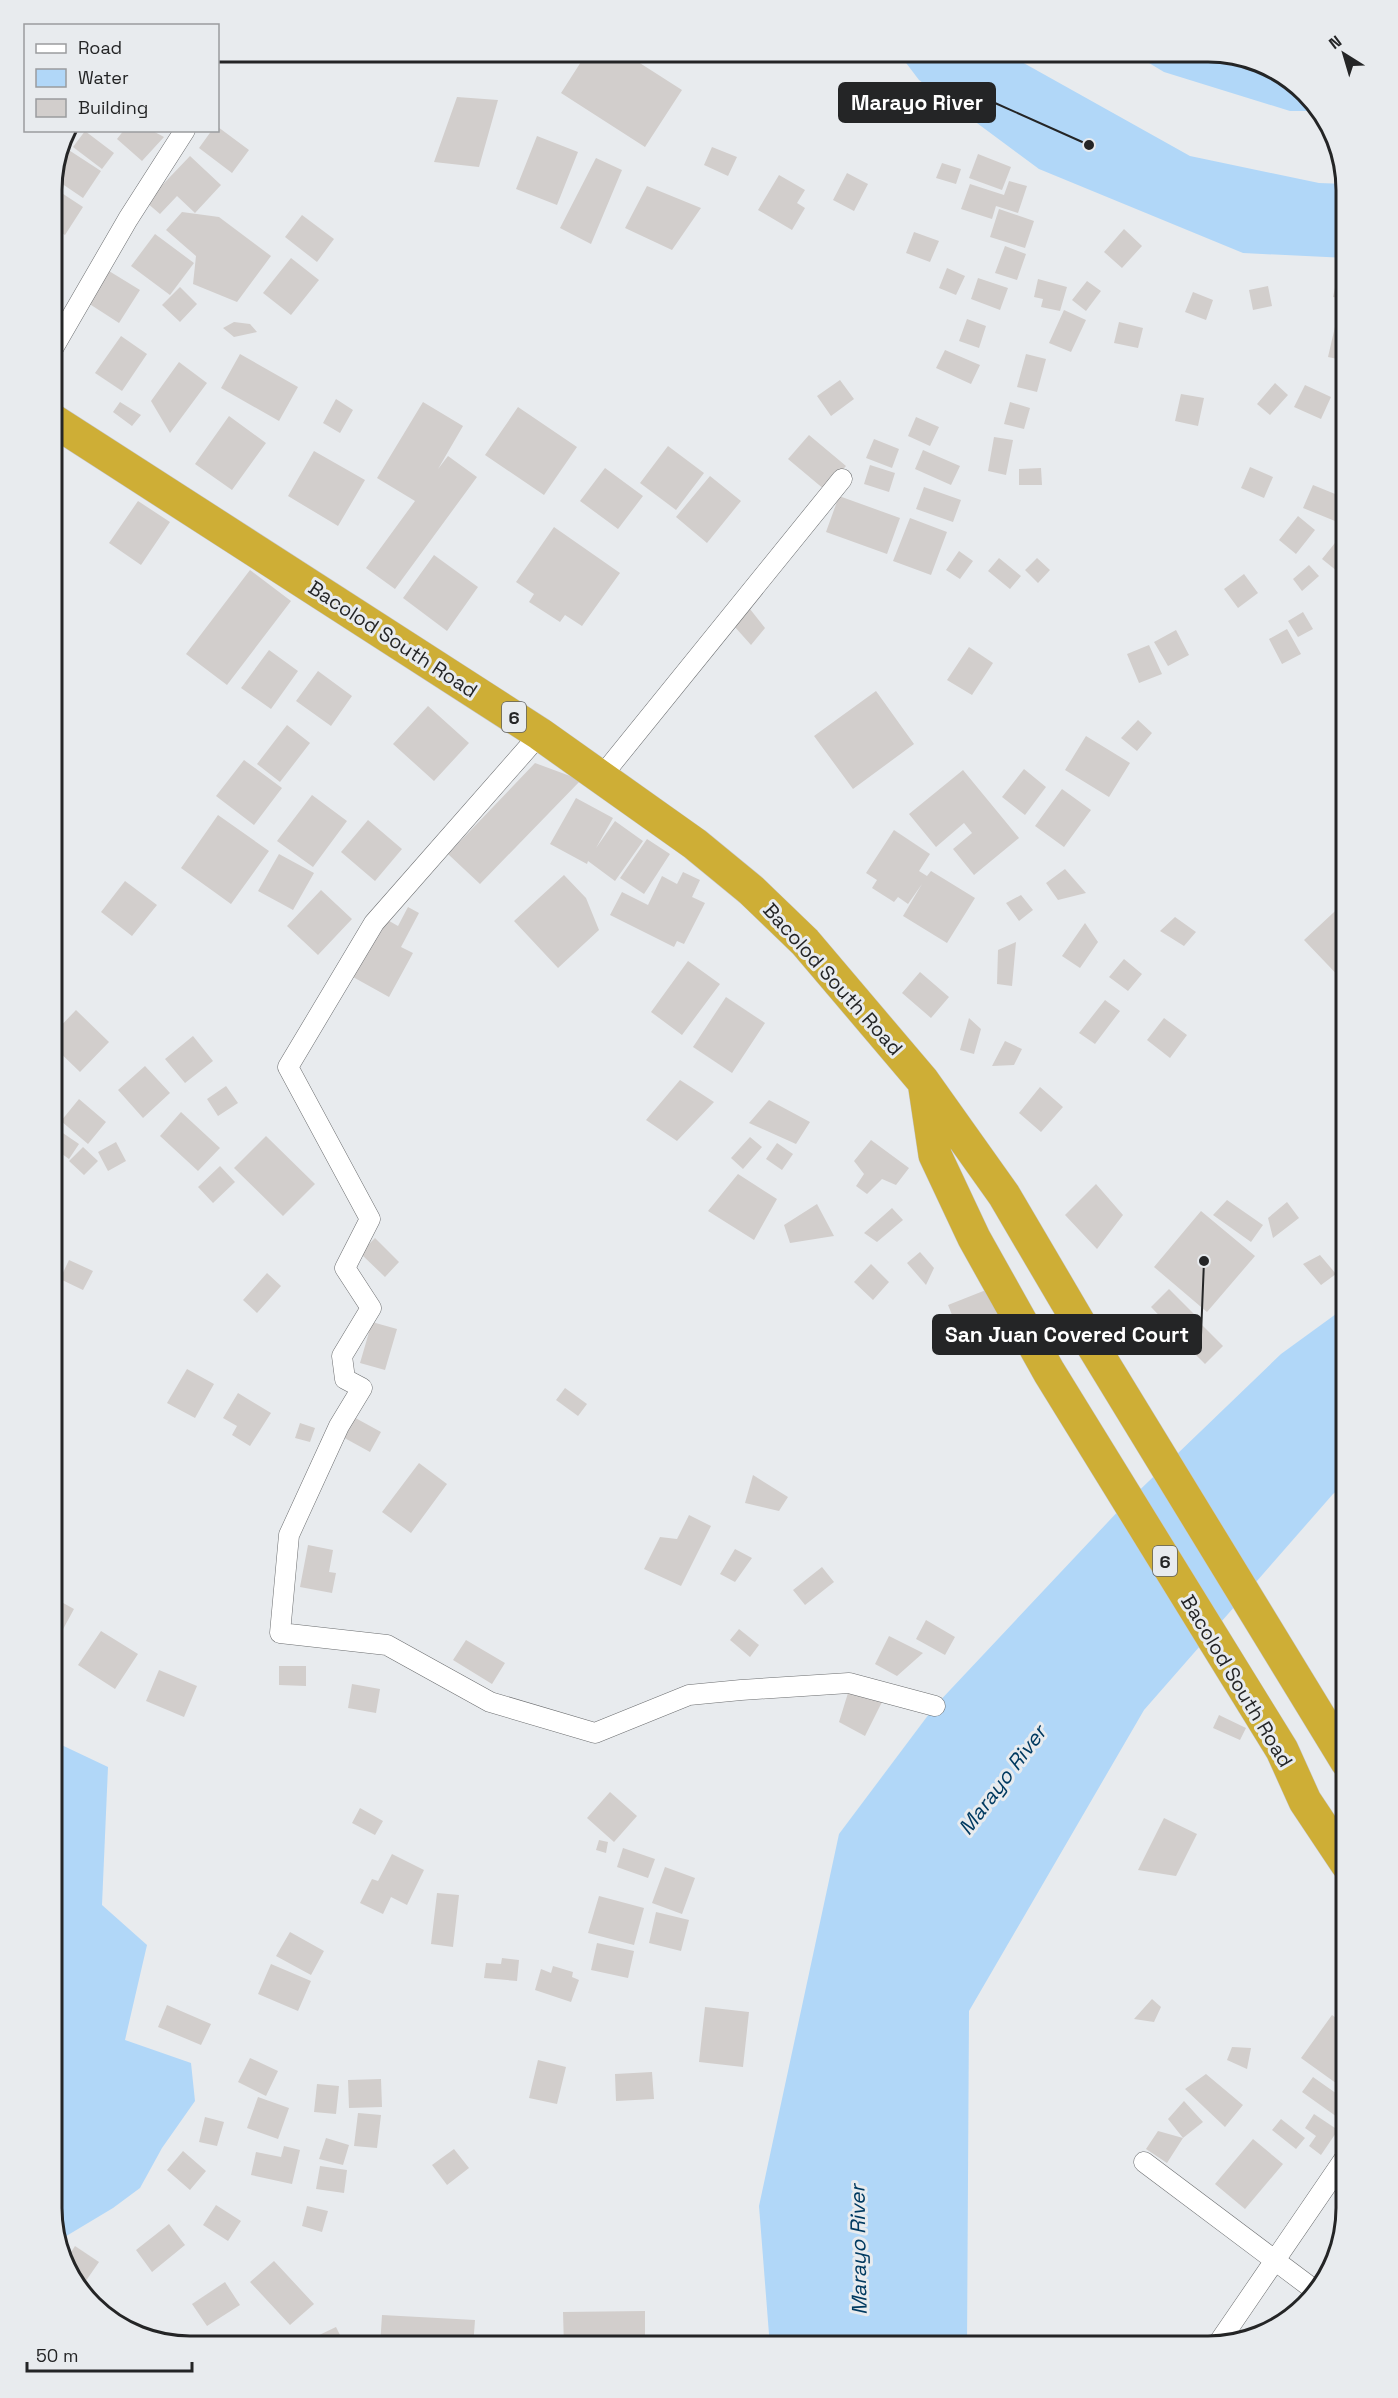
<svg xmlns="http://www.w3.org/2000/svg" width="1398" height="2398" viewBox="0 0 1398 2398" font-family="'Space Grotesk',sans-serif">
	<rect width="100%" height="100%" fill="#e8ebee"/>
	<path fill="#b1d7f8" d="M 897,51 L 1002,51 L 1190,156 L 1319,183 L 1346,184 L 1347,258 L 1243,253 L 1039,169 L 919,80 Z
		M 1129,51 L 1218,51 L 1286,74 L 1317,111 L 1290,111 L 1164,72 Z
		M 1347,1306 L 1347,1483 L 1333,1494 L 1144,1710 L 969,2011 L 967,2347 L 770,2347 L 759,2206 L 839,1834 L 935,1706 L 1123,1506 L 1281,1354 Z
		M 51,1740 L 108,1767 L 102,1905 L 147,1945 L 125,2040 L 191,2063 L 195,2101 L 162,2148 L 140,2188 L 113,2208 L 58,2241 L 51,2209 Z"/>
	<path fill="#d2cecc" d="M 535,51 L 549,51 L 545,58 Z
		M 588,51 L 621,51 L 682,90 L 645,147 L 561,93 Z
		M 457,97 L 498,100 L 479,167 L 434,162 Z
		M 218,127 L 249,150 L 232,173 L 199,148 L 212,130 L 218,130 Z
		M 124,130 L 151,130 L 164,137 L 142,161 L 117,139 Z
		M 85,131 L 114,153 L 102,169 L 73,147 Z
		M 537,136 L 578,152 L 557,205 L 516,189 Z
		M 61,145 L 101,171 L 83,198 L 52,177 Z
		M 712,147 L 737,157 L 728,176 L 704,165 Z
		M 978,154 L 1011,167 L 1002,190 L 969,178 Z
		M 190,156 L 221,185 L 195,213 L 177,196 L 160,214 L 146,202 Z
		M 596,158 L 622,170 L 591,244 L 560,228 Z
		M 942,163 L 961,169 L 956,184 L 936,178 Z
		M 847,173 L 868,184 L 854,211 L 833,200 Z
		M 779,175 L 805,190 L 797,203 L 805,208 L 792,230 L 758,210 Z
		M 1009,181 L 1027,186 L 1018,213 L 996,206 L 992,219 L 961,209 L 970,184 L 1004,195 Z
		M 51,186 L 83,207 L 65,235 L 51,226 Z
		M 647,186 L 701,208 L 672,250 L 625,228 Z
		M 999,209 L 1034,221 L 1025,248 L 990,237 Z
		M 182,212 L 219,217 L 271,256 L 237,302 L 193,284 L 196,256 L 166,230 Z
		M 302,215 L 334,239 L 317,262 L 285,237 Z
		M 1124,229 L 1142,246 L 1122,268 L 1104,252 Z
		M 914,232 L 939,241 L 930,262 L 906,253 Z
		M 155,234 L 194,263 L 170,295 L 131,266 Z
		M 1005,246 L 1026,254 L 1017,280 L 995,273 Z
		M 291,258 L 319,280 L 291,315 L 263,293 Z
		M 947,268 L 965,276 L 956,295 L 939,288 Z
		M 109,271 L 140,290 L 119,323 L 88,303 Z
		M 1338,274 L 1347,276 L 1347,299 L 1333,297 Z
		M 978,278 L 1008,288 L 1000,310 L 971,299 Z
		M 1038,279 L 1067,287 L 1060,311 L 1041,307 L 1043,299 L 1034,297 Z
		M 1087,281 L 1101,291 L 1086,311 L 1072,300 Z
		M 1268,286 L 1272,306 L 1253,310 L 1249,290 Z
		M 180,287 L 197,304 L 180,322 L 162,305 Z
		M 1193,292 L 1213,300 L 1206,320 L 1185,312 Z
		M 1064,310 L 1086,320 L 1071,352 L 1049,343 Z
		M 1337,318 L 1347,321 L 1347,361 L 1328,357 Z
		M 967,319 L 986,326 L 979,348 L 959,341 Z
		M 234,322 L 250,324 L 257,332 L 234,337 L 223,328 Z
		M 1119,322 L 1143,328 L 1138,348 L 1114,343 Z
		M 121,336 L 147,354 L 122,391 L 95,373 Z
		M 945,350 L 980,365 L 971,384 L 936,368 Z
		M 240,354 L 298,387 L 279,421 L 221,388 Z
		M 1026,354 L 1046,359 L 1037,392 L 1017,387 Z
		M 179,362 L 207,383 L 170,433 L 151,401 Z
		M 840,380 L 854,399 L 831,416 L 817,396 Z
		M 1275,383 L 1288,395 L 1270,415 L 1257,404 Z
		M 1305,385 L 1331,397 L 1321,419 L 1294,407 Z
		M 1181,394 L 1204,398 L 1198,426 L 1175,421 Z
		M 336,399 L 353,410 L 340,433 L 323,423 Z
		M 1347,401 L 1347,415 L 1342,412 Z
		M 120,402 L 141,415 L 132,426 L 113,412 Z
		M 423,402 L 463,426 L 438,469 L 448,456 L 477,477 L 395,589 L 366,568 L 415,501 L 377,478 Z
		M 1010,402 L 1030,408 L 1024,429 L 1004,424 Z
		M 518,407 L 577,447 L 544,495 L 485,455 Z
		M 229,416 L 266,443 L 232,490 L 195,464 Z
		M 916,417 L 939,427 L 930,446 L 908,436 Z
		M 809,435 L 846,466 L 825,490 L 788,459 Z
		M 994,437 L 1013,440 L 1006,475 L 988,471 Z
		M 874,439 L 899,449 L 892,468 L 866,458 Z
		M 668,446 L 704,473 L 676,510 L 640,483 Z
		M 923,450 L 960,466 L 951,485 L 915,469 Z
		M 314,451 L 365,480 L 338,526 L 288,496 Z
		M 870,465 L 895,473 L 889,492 L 864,484 Z
		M 1250,467 L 1273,477 L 1264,498 L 1241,488 Z
		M 605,468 L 643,496 L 618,529 L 580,501 Z
		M 1041,468 L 1042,485 L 1019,485 L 1019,469 Z
		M 710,476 L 741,501 L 707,543 L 676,517 Z
		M 1313,485 L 1345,498 L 1335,521 L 1303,508 Z
		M 924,487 L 961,500 L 953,522 L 916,509 Z
		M 839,496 L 900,518 L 887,554 L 826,532 Z
		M 138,501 L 170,522 L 141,565 L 109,543 Z
		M 1298,516 L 1315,530 L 1296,554 L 1279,540 Z
		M 910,518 L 947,532 L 931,575 L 893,561 Z
		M 554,527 L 620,573 L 582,626 L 565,615 L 560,622 L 529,602 L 534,594 L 516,582 Z
		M 1343,533 L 1347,536 L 1347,558 L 1337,571 L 1322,559 Z
		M 959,551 L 973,561 L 960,579 L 946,570 Z
		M 434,555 L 478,587 L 447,631 L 403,598 Z
		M 999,558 L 1021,576 L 1010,589 L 988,571 Z
		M 1037,558 L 1050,570 L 1038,583 L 1025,570 Z
		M 1309,565 L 1319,576 L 1302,591 L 1293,579 Z
		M 250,570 L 291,601 L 227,685 L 186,654 Z
		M 1244,574 L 1258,593 L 1238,608 L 1224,589 Z
		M 750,609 L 765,628 L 751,645 L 734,626 Z
		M 1303,612 L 1313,629 L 1298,637 L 1288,621 Z
		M 1287,629 L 1301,654 L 1282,664 L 1269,639 Z
		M 1176,630 L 1189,655 L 1168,666 L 1154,642 Z
		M 1149,645 L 1162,674 L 1139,683 L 1127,654 Z
		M 969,647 L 993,663 L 972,695 L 947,680 Z
		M 269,650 L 298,671 L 271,709 L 241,688 Z
		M 318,671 L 352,696 L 331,726 L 296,701 Z
		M 876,691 L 914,744 L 853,789 L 814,736 Z
		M 428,706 L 469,743 L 434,781 L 393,744 Z
		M 1138,720 L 1152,733 L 1137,751 L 1121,738 Z
		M 287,725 L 310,743 L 280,782 L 257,764 Z
		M 1086,736 L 1130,763 L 1109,797 L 1065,770 Z
		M 244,760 L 282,788 L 254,825 L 216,796 Z
		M 535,763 L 581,780 L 480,884 L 448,854 Z
		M 1024,769 L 1046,787 L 1025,815 L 1002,797 Z
		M 963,770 L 1019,838 L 974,875 L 953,849 L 972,833 L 964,823 L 936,847 L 909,814 Z
		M 1062,789 L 1091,810 L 1064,847 L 1035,826 Z
		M 312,795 L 347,821 L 313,867 L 277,841 Z
		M 576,798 L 613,818 L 596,848 L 615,821 L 643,841 L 615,881 L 588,861 L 587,864 L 550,844 Z
		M 218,815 L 269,851 L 231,904 L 181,868 Z
		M 368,820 L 402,849 L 375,881 L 341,852 Z
		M 894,830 L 930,854 L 919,871 L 927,876 L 931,871 L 975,898 L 947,943 L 903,916 L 922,884 L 908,904 L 898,897 L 894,902 L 872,888 L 877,880 L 866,873 Z
		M 647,839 L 670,854 L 644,894 L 620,878 Z
		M 279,854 L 314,873 L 293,910 L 258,891 Z
		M 1065,869 L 1086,893 L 1058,900 L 1046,883 Z
		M 683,872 L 700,880 L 692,897 L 705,903 L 684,944 L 677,941 L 674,947 L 610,915 L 622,892 L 648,905 L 662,876 L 677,884 Z
		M 564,875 L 586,898 L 599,930 L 558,968 L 514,921 Z
		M 125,881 L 157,905 L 132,936 L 101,912 Z
		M 321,890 L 352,919 L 318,955 L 287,926 Z
		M 1021,895 L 1033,910 L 1019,921 L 1006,903 Z
		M 1347,900 L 1347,985 L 1304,940 Z
		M 408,907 L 419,913 L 401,947 L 413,953 L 389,997 L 353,977 L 384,918 L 398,926 Z
		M 1175,917 L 1196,932 L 1184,946 L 1160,931 Z
		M 1085,923 L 1098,942 L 1080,968 L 1062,956 Z
		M 1016,942 L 1012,986 L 997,984 L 998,950 Z
		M 1124,959 L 1142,974 L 1128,991 L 1109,977 Z
		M 688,961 L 720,984 L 682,1035 L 651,1012 Z
		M 920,972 L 949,997 L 931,1018 L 902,993 Z
		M 726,997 L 765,1023 L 732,1073 L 693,1047 Z
		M 1105,1000 L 1120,1011 L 1095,1044 L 1079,1033 Z
		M 76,1010 L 109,1042 L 80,1072 L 51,1044 L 51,1036 Z
		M 969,1018 L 981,1029 L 974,1054 L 960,1050 Z
		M 1164,1018 L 1187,1035 L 1170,1058 L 1147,1040 Z
		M 193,1036 L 213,1061 L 185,1083 L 165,1059 Z
		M 1005,1041 L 1022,1049 L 1014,1065 L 992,1066 Z
		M 145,1066 L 170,1093 L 143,1118 L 118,1090 Z
		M 680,1080 L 714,1102 L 677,1141 L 646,1120 Z
		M 226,1086 L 238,1103 L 218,1116 L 207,1099 Z
		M 1040,1087 L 1063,1107 L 1041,1132 L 1019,1113 Z
		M 79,1099 L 106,1122 L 88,1144 L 61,1121 Z
		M 769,1100 L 810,1122 L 796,1144 L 749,1123 Z
		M 181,1112 L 220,1148 L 198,1171 L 160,1136 Z
		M 54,1127 L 79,1144 L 69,1159 L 51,1146 L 51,1130 Z
		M 266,1136 L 315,1184 L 283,1216 L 234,1168 Z
		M 750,1137 L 762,1147 L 743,1169 L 731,1158 Z
		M 871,1140 L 909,1168 L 896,1185 L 882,1179 L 867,1194 L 856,1186 L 864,1174 L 854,1161 Z
		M 116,1142 L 126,1161 L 108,1171 L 98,1152 Z
		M 777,1143 L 793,1154 L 782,1170 L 766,1159 Z
		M 83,1147 L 98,1161 L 84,1175 L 69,1161 Z
		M 220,1166 L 235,1182 L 213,1203 L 198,1187 Z
		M 738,1174 L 777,1199 L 754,1240 L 708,1211 Z
		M 1096,1184 L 1123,1215 L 1097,1249 L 1065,1215 Z
		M 1227,1200 L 1263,1225 L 1251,1242 L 1213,1215 Z
		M 1287,1202 L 1299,1218 L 1273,1238 L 1268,1218 Z
		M 817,1204 L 834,1236 L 790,1243 L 784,1225 Z
		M 892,1208 L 903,1220 L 877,1242 L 864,1233 Z
		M 1201,1211 L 1255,1256 L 1207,1312 L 1154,1267 Z
		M 375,1238 L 399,1262 L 385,1277 L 360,1253 Z
		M 920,1252 L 934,1268 L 926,1285 L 907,1263 Z
		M 1320,1255 L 1336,1274 L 1321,1285 L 1303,1264 Z
		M 69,1260 L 93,1271 L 83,1290 L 60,1279 Z
		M 871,1264 L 889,1282 L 873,1300 L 854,1282 Z
		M 267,1273 L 281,1286 L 257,1313 L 243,1300 Z
		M 991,1288 L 1006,1325 L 963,1342 L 948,1305 Z
		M 1169,1289 L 1196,1316 L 1177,1334 L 1151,1307 Z
		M 1196,1319 L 1223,1346 L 1205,1364 L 1178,1337 Z
		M 372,1322 L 397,1329 L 385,1370 L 360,1363 Z
		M 187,1369 L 214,1384 L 195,1418 L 167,1403 Z
		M 565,1388 L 587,1404 L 578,1416 L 556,1400 Z
		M 238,1393 L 271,1413 L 250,1446 L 232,1435 L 237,1426 L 223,1418 Z
		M 51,1402 L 57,1405 L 51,1416 Z
		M 350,1415 L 381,1432 L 370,1452 L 339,1435 Z
		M 300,1423 L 315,1428 L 310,1442 L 295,1438 Z
		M 419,1463 L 447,1484 L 411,1533 L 382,1512 Z
		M 753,1475 L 788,1497 L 779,1511 L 745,1503 Z
		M 689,1515 L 711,1526 L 681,1586 L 644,1569 L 660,1537 L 677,1539 Z
		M 308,1545 L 333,1550 L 329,1572 L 336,1573 L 332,1593 L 300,1587 Z
		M 735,1549 L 752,1558 L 735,1582 L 720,1574 Z
		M 822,1567 L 834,1582 L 805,1605 L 793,1590 Z
		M 56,1599 L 74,1609 L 55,1644 L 51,1642 L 51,1608 Z
		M 926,1620 L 955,1637 L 945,1655 L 916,1639 Z
		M 739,1629 L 759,1645 L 750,1657 L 730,1640 Z
		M 101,1631 L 138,1654 L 115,1689 L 78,1665 Z
		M 889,1636 L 923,1653 L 897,1676 L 875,1664 Z
		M 466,1640 L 505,1663 L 492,1684 L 453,1660 Z
		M 279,1666 L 306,1666 L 306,1686 L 279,1685 Z
		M 159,1670 L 197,1686 L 184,1717 L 146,1701 Z
		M 352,1684 L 380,1689 L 376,1713 L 348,1708 Z
		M 848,1693 L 883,1700 L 865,1736 L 839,1722 Z
		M 1219,1715 L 1246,1728 L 1240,1740 L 1213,1728 Z
		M 610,1792 L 637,1816 L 614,1842 L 587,1818 Z
		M 360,1808 L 383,1821 L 375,1835 L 352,1823 Z
		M 1164,1818 L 1197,1834 L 1176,1876 L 1138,1870 Z
		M 599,1840 L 608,1842 L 606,1853 L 596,1850 Z
		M 623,1848 L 655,1859 L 648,1878 L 617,1867 Z
		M 392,1854 L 424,1870 L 407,1905 L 391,1897 L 383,1914 L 360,1903 L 372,1879 L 378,1881 Z
		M 665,1867 L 695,1878 L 682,1914 L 652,1903 Z
		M 437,1893 L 459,1895 L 453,1947 L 431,1944 Z
		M 599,1896 L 644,1908 L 634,1945 L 588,1933 Z
		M 656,1912 L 689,1920 L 681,1951 L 649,1943 Z
		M 290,1932 L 324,1951 L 311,1975 L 276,1956 Z
		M 597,1943 L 634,1951 L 628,1978 L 591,1970 Z
		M 502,1958 L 519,1960 L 517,1981 L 484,1978 L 486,1963 L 501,1964 Z
		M 271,1964 L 311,1981 L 298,2011 L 258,1994 Z
		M 553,1966 L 573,1972 L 572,1977 L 579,1980 L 571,2002 L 535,1990 L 541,1969 L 551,1973 Z
		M 1152,1999 L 1161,2007 L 1154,2022 L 1134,2019 Z
		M 167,2005 L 211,2024 L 201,2045 L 158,2027 Z
		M 705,2007 L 749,2012 L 743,2067 L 699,2062 Z
		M 1332,2015 L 1347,2026 L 1347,2091 L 1301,2058 Z
		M 1232,2047 L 1251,2048 L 1247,2069 L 1227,2060 Z
		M 250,2058 L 278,2071 L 266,2096 L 238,2082 Z
		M 538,2060 L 566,2067 L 557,2104 L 529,2098 Z
		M 652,2072 L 654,2099 L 616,2101 L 615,2074 Z
		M 1206,2074 L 1243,2105 L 1225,2127 L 1185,2089 Z
		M 1313,2077 L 1347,2101 L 1347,2124 L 1302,2092 Z
		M 381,2079 L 382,2107 L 349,2108 L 348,2080 Z
		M 317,2084 L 339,2086 L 336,2114 L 314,2112 Z
		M 258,2097 L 289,2108 L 278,2139 L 247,2128 Z
		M 1184,2101 L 1203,2122 L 1183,2138 L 1168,2119 Z
		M 358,2113 L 381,2115 L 377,2148 L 354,2146 Z
		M 1314,2114 L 1338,2130 L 1321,2155 L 1309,2146 L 1316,2136 L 1305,2128 Z
		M 205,2117 L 224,2122 L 217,2146 L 199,2142 Z
		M 1281,2119 L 1305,2138 L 1296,2149 L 1272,2130 Z
		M 1158,2131 L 1183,2138 L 1167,2163 L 1146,2149 Z
		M 326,2138 L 349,2145 L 343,2165 L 319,2159 Z
		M 1253,2139 L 1283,2164 L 1245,2209 L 1215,2184 Z
		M 284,2146 L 300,2150 L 292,2184 L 251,2175 L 256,2152 L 281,2157 Z
		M 454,2149 L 469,2168 L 447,2185 L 432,2165 Z
		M 183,2151 L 206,2171 L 190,2190 L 167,2170 Z
		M 320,2166 L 347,2170 L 344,2193 L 316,2189 Z
		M 216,2205 L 241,2221 L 228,2241 L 203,2225 Z
		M 307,2206 L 328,2211 L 322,2232 L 302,2226 Z
		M 169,2224 L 185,2245 L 152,2272 L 136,2250 Z
		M 75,2246 L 99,2262 L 83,2285 L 65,2270 L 64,2263 Z
		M 274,2261 L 314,2304 L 290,2325 L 250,2282 Z
		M 225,2282 L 240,2305 L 207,2326 L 192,2304 Z
		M 645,2311 L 645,2347 L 564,2347 L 563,2312 Z
		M 382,2315 L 475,2320 L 473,2347 L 380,2347 Z
		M 336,2327 L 346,2347 L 317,2347 L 313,2338 Z
		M 300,2342 L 301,2347 L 283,2347 L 283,2346 Z"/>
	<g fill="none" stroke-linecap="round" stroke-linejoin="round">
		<defs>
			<path id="minor" d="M 51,352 L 128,219 L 185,130
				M 540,734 L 374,923 L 288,1067 L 370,1219 L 345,1268 L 371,1308 L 342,1356 L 345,1379 L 362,1388 L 339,1426 L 289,1535 L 280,1633 L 387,1645 L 490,1702 L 595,1733 L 689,1695 L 741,1690 L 849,1683 L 935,1706
				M 601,777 L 842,479
				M 1144,2162 L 1317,2292
				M 1217,2345 L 1347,2155"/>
			<path id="trunk" d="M 51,419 L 540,734 L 695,844 L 751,890 L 805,942 L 923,1081 L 1004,1195 L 1088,1338 L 1347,1762
				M 925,1088 L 935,1155 L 974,1238 L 1049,1372 L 1282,1750 L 1305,1801 L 1347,1864"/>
		</defs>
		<use href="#minor" stroke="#6b6d6f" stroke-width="21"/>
		<use href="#trunk" stroke="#c6c6c7" stroke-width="34"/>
		<use href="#minor" stroke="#fff" stroke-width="20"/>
		<use href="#trunk" stroke="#ceae36" stroke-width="33"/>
	</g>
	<g text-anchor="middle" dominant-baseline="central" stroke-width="6" stroke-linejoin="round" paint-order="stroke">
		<g fill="#e8ebee" stroke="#5f6062" stroke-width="1.5">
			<rect x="502" y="702" width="24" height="30" rx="4.5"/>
			<rect x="1153" y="1546" width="24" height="30" rx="4.5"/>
		</g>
		<g font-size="18" font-weight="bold" fill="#242526">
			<text x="514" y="717">6</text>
			<text x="1165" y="1561">6</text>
		</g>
		<g font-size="20" fill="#242526" stroke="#e8ebee">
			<text transform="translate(393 639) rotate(33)">Bacolod South Road</text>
			<text transform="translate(833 979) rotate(48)">Bacolod South Road</text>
			<text transform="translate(1237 1681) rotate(59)">Bacolod South Road</text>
		</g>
		<g font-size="21" font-style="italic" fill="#003a60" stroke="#e8ebee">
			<text transform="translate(1002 1780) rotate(-53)">Marayo River</text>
			<text transform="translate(858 2250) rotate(-91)">Marayo River</text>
		</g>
	</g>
	<path d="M0 0H1398V2398H0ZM190 62H1208A128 128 0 0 1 1336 190V2208A128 128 0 0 1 1208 2336H190A128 128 0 0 1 62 2208V190A128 128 0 0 1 190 62Z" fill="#e8ebee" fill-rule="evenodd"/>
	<path fill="none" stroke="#242526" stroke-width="3" d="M190 62H1208A128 128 0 0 1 1336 190V2208A128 128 0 0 1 1208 2336H190A128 128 0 0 1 62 2208V190A128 128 0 0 1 190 62Z"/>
	<path fill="none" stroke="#242526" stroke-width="2" d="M1089 145L995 103M1204 1261L1201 1335"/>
	<g fill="#242526" stroke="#e8ebee" stroke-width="2">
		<circle cx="1089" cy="145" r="6"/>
		<circle cx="1204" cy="1261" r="6"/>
	</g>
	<g fill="#242526" stroke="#242526" stroke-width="2">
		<rect x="839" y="83" width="156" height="39" rx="6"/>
		<rect x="933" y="1315" width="268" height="39" rx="6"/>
	</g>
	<g font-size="21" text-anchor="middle" font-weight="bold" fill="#fff">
		<text x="917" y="110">Marayo River</text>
		<text x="1067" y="1342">San Juan Covered Court</text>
	</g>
	<rect x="24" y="24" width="195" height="108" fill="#e8ebee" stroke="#9a9c9e" stroke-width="1.5"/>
	<rect x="36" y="44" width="30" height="9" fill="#ffffff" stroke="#9a9c9e" stroke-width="1.5"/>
	<text x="78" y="54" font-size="18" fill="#242526">Road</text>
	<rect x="36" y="69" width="30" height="18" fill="#b1d7f8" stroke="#9a9c9e" stroke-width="1.5"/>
	<text x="78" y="84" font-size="18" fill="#242526">Water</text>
	<rect x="36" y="99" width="30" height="18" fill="#d2cecc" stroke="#9a9c9e" stroke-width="1.5"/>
	<text x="78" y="114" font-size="18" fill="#242526">Building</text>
	<g transform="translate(1344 54) rotate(323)" stroke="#e8ebee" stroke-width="4.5" paint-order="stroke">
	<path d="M0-4.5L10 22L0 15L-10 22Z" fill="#242526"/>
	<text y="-9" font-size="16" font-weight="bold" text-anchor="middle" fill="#242526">N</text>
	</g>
	<path d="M27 2362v9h165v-9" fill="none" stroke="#242526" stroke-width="3"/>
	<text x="36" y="2362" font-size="18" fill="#242526" stroke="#e8ebee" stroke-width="4.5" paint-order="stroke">50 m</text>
</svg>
